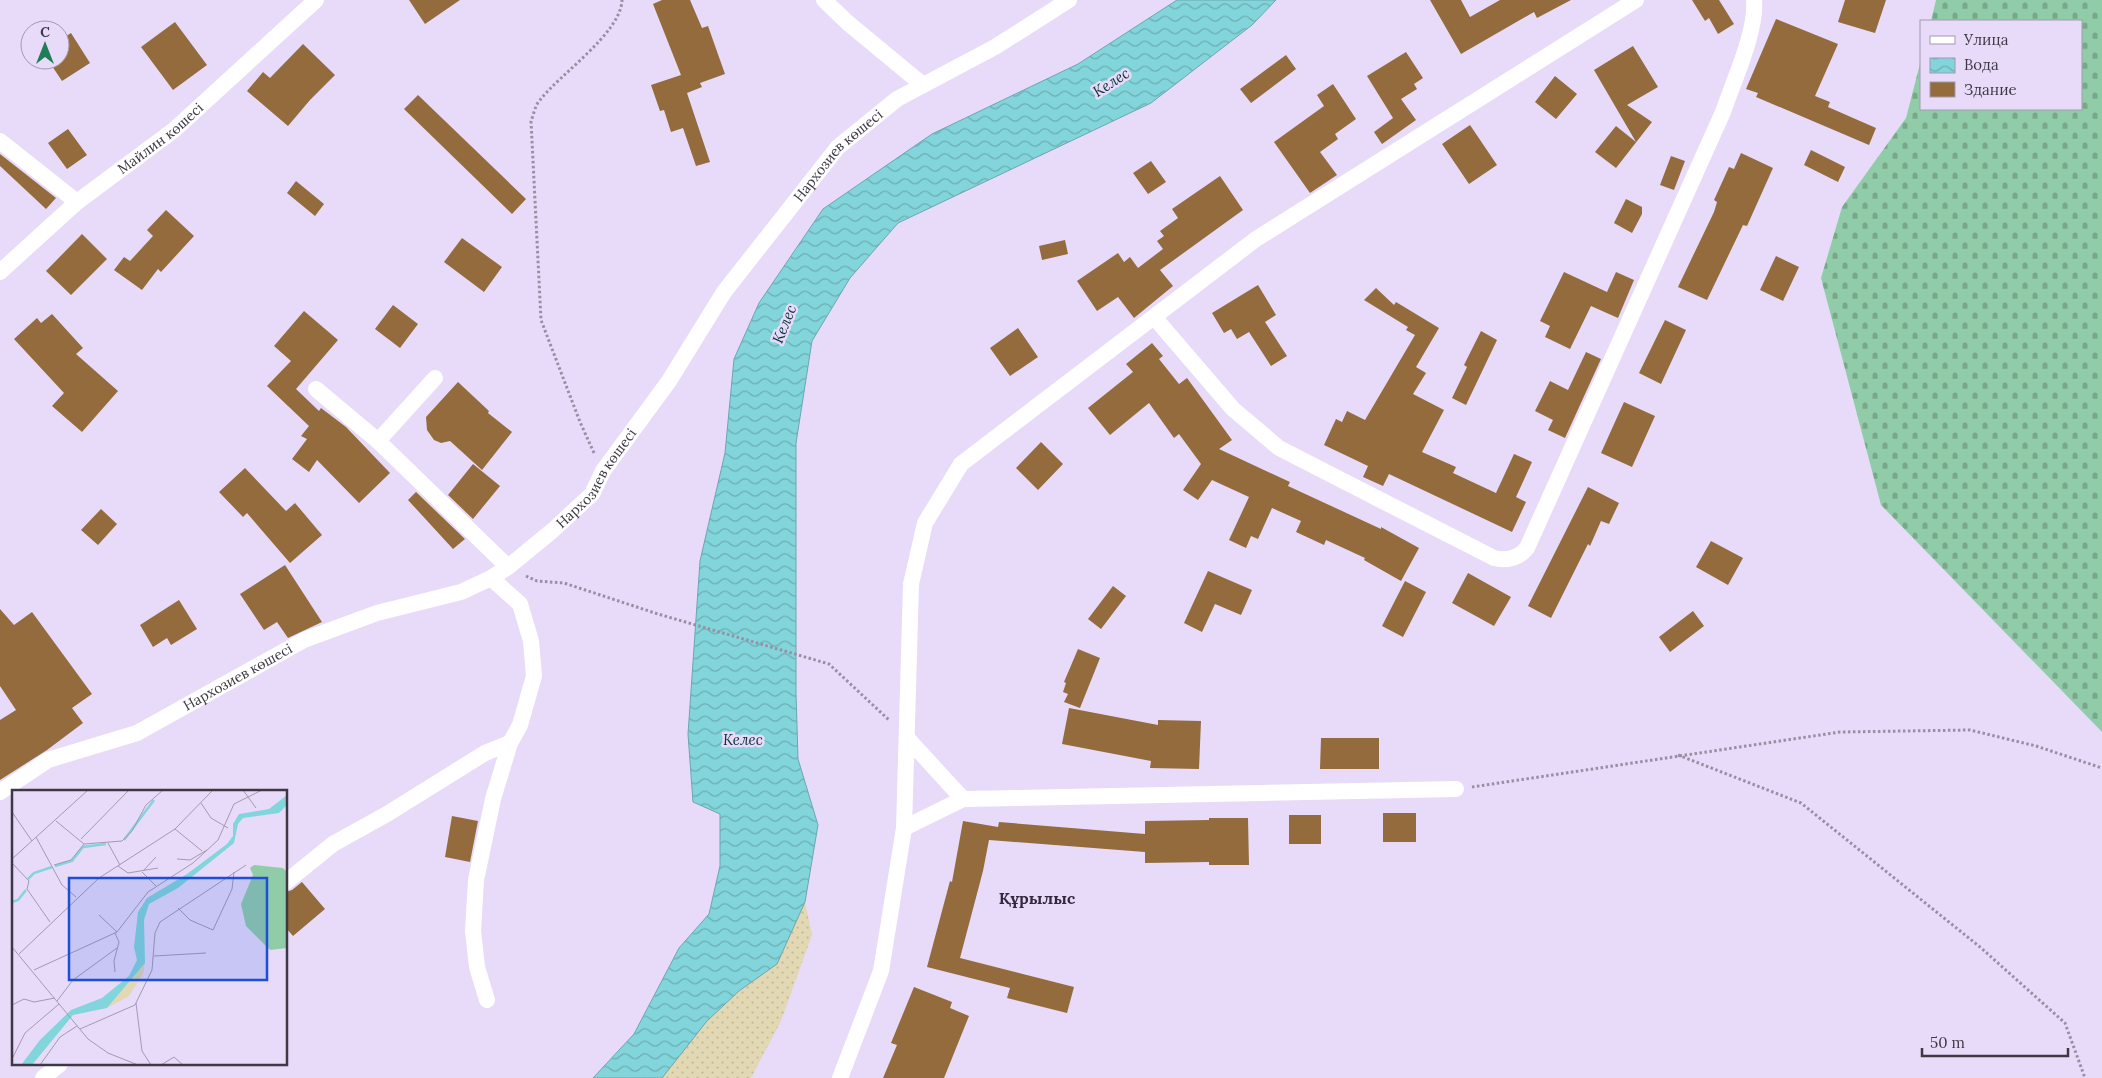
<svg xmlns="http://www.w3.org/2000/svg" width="2102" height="1078" viewBox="0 0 2102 1078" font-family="Lora,serif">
	<defs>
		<pattern id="sand-dots" width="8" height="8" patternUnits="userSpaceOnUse" patternTransform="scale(1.25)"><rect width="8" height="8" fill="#e2d8b3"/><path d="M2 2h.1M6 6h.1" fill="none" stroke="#c3ba9b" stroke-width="1.8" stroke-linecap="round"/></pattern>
		<pattern id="cemetery-stones" width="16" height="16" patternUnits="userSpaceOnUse" patternTransform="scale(1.25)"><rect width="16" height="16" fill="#91cca8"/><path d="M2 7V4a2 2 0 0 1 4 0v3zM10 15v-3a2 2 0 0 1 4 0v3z" fill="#78a78a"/></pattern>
		<pattern id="water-waves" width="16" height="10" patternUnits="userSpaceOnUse" patternTransform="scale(1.25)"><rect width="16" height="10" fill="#82d5db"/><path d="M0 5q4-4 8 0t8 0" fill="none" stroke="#6caeb3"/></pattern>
	</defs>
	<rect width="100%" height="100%" fill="#e7dbf9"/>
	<path fill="url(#sand-dots)" d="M 805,902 L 812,935 L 781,1021 L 751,1078 L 662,1078 L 707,1021 L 739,991 L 777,964 Z"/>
	<path fill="url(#cemetery-stones)" d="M 1936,0 L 2102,0 L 2102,732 L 1881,505 L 1821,278 L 1842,207 L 1906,118 L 1921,60 L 1921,109 L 2081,109 L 2081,21 L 1931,21 Z"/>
	<path fill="url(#water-waves)" stroke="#6da6ae" d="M 1177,0 L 1276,0 L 1252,25 L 1151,103 L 898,223 L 850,278 L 812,341 L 796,443 L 796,693 L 798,759 L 818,825 L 805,902 L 777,964 L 739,991 L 707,1021 L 662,1078 L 593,1078 L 634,1034 L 679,948 L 709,914 L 720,866 L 720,814 L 693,802 L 688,734 L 700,561 L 725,453 L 734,359 L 759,303 L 823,209 L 932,134 L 1078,64 Z"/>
	<path fill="#936b3d" d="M 409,0 L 460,0 L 425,24 Z
		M 662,0 L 690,0 L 702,28 L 708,26 L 725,74 L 700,83 L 702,87 L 687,93 L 710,162 L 696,166 L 683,128 L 671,132 L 664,110 L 660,111 L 651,85 L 681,75 L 653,4 Z
		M 1430,0 L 1461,0 L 1470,17 L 1500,0 L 1571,0 L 1537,18 L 1534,12 L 1461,54 Z
		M 1692,0 L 1719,0 L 1734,24 L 1718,34 L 1709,18 L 1705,21 Z
		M 1845,0 L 1886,0 L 1875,33 L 1838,22 Z
		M 1776,19 L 1838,44 L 1815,96 L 1830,102 L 1828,107 L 1876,128 L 1869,145 L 1756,97 L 1758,93 L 1746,89 Z
		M 175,22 L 207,65 L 173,90 L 141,47 Z
		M 71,33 L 90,63 L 62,81 L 48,60 L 60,60 L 60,40 Z
		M 303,44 L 335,75 L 310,100 L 288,126 L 247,91 L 263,72 L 270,78 Z
		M 1633,46 L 1658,87 L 1627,105 L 1652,122 L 1616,168 L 1595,152 L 1616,126 L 1636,142 L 1594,70 Z
		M 1406,52 L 1423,78 L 1414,84 L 1417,89 L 1401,99 L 1416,120 L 1382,144 L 1374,132 L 1393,118 L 1367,76 Z
		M 1286,55 L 1296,69 L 1251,103 L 1240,89 Z
		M 1555,76 L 1577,94 L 1556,119 L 1535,102 Z
		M 1333,84 L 1356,119 L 1335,134 L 1338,139 L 1320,152 L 1337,175 L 1310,193 L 1274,142 L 1324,106 L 1317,95 Z
		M 418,95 L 526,199 L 512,214 L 404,109 Z
		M 1470,125 L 1497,165 L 1469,184 L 1442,144 Z
		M 68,129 L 87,155 L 67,169 L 48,143 Z
		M 1811,150 L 1845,167 L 1838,182 L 1804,165 Z
		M 1741,153 L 1773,168 L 1747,226 L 1743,225 L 1707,300 L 1678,287 L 1714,212 L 1717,202 L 1714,200 L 1729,167 L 1734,169 Z
		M 0,154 L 56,198 L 46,209 L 0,166 Z
		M 1671,156 L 1685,161 L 1674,190 L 1660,185 Z
		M 1151,161 L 1166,182 L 1148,194 L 1133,173 Z
		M 1220,176 L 1243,210 L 1160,270 L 1173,286 L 1134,318 L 1118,297 L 1097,311 L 1077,281 L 1118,253 L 1124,262 L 1130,257 L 1138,268 L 1163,249 L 1157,241 L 1164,236 L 1160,231 L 1178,218 L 1172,209 Z
		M 296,181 L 324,204 L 315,216 L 287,193 Z
		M 1626,199 L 1642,207 L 1642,214 L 1632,233 L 1614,223 Z
		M 166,210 L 194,236 L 161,272 L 158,269 L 142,290 L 114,270 L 124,257 L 130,261 L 153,236 L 147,230 Z
		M 82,234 L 107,259 L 71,295 L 46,271 Z
		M 462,238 L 502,267 L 484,292 L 444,262 Z
		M 1065,240 L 1068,254 L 1042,260 L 1039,246 Z
		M 1776,256 L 1799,267 L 1783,301 L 1760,290 Z
		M 1564,272 L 1607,292 L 1616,272 L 1634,280 L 1618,318 L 1591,306 L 1570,349 L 1545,337 L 1550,326 L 1540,321 Z
		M 1258,285 L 1276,315 L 1265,322 L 1287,356 L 1271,366 L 1249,332 L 1237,339 L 1231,329 L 1224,333 L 1212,313 Z
		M 1376,288 L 1394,305 L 1396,302 L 1439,328 L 1416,367 L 1426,373 L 1413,394 L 1444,410 L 1422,452 L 1456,467 L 1453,473 L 1496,493 L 1514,454 L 1532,462 L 1516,497 L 1526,502 L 1512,532 L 1389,474 L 1383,486 L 1363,477 L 1368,466 L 1324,445 L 1336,419 L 1342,422 L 1347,411 L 1365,420 L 1415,335 L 1406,330 L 1408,327 L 1364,300 Z
		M 393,305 L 418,324 L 400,348 L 375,329 Z
		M 304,311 L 338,340 L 296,389 L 319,411 L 321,408 L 346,427 L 390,473 L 359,503 L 317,460 L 309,472 L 292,459 L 307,439 L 301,436 L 309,426 L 267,386 L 291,361 L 274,346 Z
		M 52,314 L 83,348 L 76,354 L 118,391 L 82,432 L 52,406 L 64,393 L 14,339 L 37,318 L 41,323 Z
		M 1665,320 L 1686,330 L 1661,384 L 1639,373 Z
		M 1018,328 L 1038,357 L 1010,376 L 990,348 Z
		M 1481,331 L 1497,340 L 1466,405 L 1452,398 L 1467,367 L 1464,365 Z
		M 1152,343 L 1163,356 L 1159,359 L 1179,384 L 1187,378 L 1232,440 L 1219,449 L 1290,482 L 1288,486 L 1381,529 L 1381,527 L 1419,548 L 1401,581 L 1364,560 L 1365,558 L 1326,540 L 1324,545 L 1296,532 L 1301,521 L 1272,508 L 1258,539 L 1251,536 L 1246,548 L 1229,540 L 1249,497 L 1212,480 L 1198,500 L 1183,490 L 1201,464 L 1179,434 L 1174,438 L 1149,403 L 1110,435 L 1088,408 L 1133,372 L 1126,364 Z
		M 1586,352 L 1601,359 L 1565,438 L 1548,430 L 1553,420 L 1535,411 L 1550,381 L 1568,390 Z
		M 458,382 L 489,411 L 488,413 L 512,432 L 482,470 L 450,441 L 441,443 L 434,440 L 427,430 L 426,417 Z
		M 1624,402 L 1655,416 L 1632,467 L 1601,453 Z
		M 1041,442 L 1063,464 L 1038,490 L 1016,468 Z
		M 473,464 L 500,486 L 473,519 L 448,495 Z
		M 245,468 L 286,511 L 295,503 L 322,535 L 290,563 L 247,513 L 243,517 L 219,492 Z
		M 1588,487 L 1619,503 L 1609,524 L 1601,521 L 1590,546 L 1588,544 L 1551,618 L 1528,606 Z
		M 416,492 L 465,539 L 453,549 L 408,500 Z
		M 101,509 L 117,524 L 98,545 L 81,530 Z
		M 1711,541 L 1743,558 L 1728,585 L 1696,567 Z
		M 285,565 L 322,622 L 288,638 L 277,622 L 264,630 L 240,594 Z
		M 1208,571 L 1252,590 L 1241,615 L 1215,604 L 1202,632 L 1184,623 Z
		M 1468,573 L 1511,597 L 1494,626 L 1452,603 Z
		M 1405,581 L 1426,592 L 1403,637 L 1382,626 Z
		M 1113,586 L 1126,596 L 1101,629 L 1088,619 Z
		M 179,600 L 197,629 L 171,645 L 167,638 L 153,647 L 140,625 Z
		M 0,609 L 14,625 L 32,612 L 92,694 L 72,708 L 83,723 L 47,750 L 0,780 L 0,720 L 16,710 L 0,686 Z
		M 1693,611 L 1704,626 L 1670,652 L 1659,637 Z
		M 1078,649 L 1100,658 L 1080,708 L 1064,702 L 1068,694 L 1063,692 L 1066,683 L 1064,682 Z
		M 1069,708 L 1158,725 L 1158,720 L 1201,721 L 1199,769 L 1150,768 L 1151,761 L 1062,744 Z
		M 1321,738 L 1379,738 L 1379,769 L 1320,769 Z
		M 1383,813 L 1416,813 L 1416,842 L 1383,842 Z
		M 1289,815 L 1321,815 L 1321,844 L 1289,844 Z
		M 452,816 L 478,821 L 470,862 L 445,857 Z
		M 1209,818 L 1248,818 L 1249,865 L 1209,865 L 1209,862 L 1145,863 L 1145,852 L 989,840 L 983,871 L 960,958 L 1074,987 L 1067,1013 L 1007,998 L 1010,988 L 927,967 L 950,881 L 952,882 L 963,821 L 998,827 L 999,822 L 1145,834 L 1145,821 L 1209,820 Z
		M 302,882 L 325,909 L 293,936 L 286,928 L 286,892 L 292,890 Z
		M 914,987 L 952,1002 L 950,1008 L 969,1016 L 944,1078 L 883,1078 L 897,1045 L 891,1043 Z"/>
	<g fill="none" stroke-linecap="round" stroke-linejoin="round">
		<path stroke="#988fa5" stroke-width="3" stroke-dasharray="2.5 2.5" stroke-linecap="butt" d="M 594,453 L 580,422 L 541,320 L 531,121 C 534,114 535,105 540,100 C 560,74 621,33 622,0
			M 526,576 L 537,581 L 564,583 L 658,614 L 829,664 L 889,720
			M 1678,755 L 1801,803 L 1980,947 L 2065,1023 L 2085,1078
			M 1472,787 L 1840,732 L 1970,730 L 2036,746 L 2102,768"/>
		<g stroke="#fff" stroke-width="16">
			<path d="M 824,0 L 848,23 L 923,85"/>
			<path d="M 0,141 L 77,202"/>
			<path id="s1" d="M 0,272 L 77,202 L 174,130 L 316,0"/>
			<path d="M 1154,317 L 1233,409 L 1279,448 L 1494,558 C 1507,561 1518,559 1527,548 L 1723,112 C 1733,82 1757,31 1754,0"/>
			<path d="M 316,389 L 378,441 L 508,567"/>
			<path d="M 378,441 L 435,378"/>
			<path d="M 907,738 L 963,799"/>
			<path id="s2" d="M 0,792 L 48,760 L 137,733 L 304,640 L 377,613 L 461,592 L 491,578 L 508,567 L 552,531 L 592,494 L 603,471 L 669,381 L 724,292 L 838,147 L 897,99 L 995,47 L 1069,0"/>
			<path d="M 904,828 L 963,799 L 1456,789"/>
			<path d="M 286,882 L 333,844 L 387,814 L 485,753 L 510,743"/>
			<path d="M 487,1000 L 477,967 L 473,931 L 476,880 L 493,799 L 510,743 L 520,725 L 534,676 L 531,641 L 520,604 L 491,578"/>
			<path d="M 43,1078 L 60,1064"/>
			<path d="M 840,1078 L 881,971 L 904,828 L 911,584 L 925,523 L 961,464 L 1256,239 L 1636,0"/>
		</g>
	</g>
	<g text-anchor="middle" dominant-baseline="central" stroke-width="5" stroke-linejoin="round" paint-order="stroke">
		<g font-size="14" fill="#3d3844" stroke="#e7dbf9">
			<text stroke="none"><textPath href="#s1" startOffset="209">Майлин көшесі</textPath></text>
			<text stroke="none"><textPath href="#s2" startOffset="1091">Нархозиев көшесі</textPath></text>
			<text stroke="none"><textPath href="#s2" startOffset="686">Нархозиев көшесі</textPath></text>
			<text stroke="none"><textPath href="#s2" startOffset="266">Нархозиев көшесі</textPath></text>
		</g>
		<g font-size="15" font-style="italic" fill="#083235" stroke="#e7dbf9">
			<text transform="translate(1111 82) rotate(-33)">Келес</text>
			<text transform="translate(784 324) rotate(-68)">Келес</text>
			<text x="743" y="739">Келес</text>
		</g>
		<g font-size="16" font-weight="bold" fill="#32293f" stroke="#e7dbf9">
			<text x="1037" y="898">Құрылыс</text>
		</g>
	</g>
	<g transform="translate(12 790)">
		<rect width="275" height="275" fill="#e7dbf9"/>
		<path d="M 133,173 L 131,184 L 117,206 L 95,218 Z" fill="#e2d8b3"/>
		<path d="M 242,75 L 271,78 L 275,82 L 275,158 L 258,160 L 234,136 L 229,114 L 241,85 L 238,78 Z" fill="#91cca8"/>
		<path d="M 275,5 L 275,15 L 267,23 L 231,28 L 226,34 L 222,53 L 166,98 L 137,114 L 132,130 L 133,173 L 95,218 L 61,225 L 20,275 L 9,275 L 28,250 L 59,220 L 90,208 L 117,186 L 125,170 L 122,157 L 126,122 L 135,108 L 175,84 L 215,54 L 221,46 L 221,34 L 227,24 L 257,19 Z" fill="#82d5db"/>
		<path fill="none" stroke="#82d5db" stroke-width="2.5" d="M 112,50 L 142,10M 43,76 L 60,71 L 71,57 L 94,54M 16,89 L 22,83 L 40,77M 0,112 L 6,110 L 14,100"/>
		<path fill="none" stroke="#a39ab1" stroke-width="1" d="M 231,0 L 244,18M 189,13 L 199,28 L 216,38M 0,22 L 20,51M 44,31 L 72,54 L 110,51 L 120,41 L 134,15 L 151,0M 163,39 L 190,61M 24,47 L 50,95 L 64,107M 69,49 L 117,0M 96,53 L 108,75M 0,69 L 76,0M 165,69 L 178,70 L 195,60M 0,73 L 17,91 L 15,99 L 38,132M 42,75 L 59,70 L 72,54M 106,76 L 116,83 L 146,78M 131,81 L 144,67M 130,82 L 144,96M 166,118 L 178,130 L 201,140 L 220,99 L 222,82M 87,125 L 105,142M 0,157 L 76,249 L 96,263 L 126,275M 7,164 L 87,88 L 163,39 L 201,0M 142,166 L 194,163M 22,180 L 105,142 L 136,102 L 181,73 L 206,50 L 222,14 L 250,0M 103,182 L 102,171 L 107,152 L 103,143M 45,211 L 61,190 L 105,158M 124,213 L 130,261 L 139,275M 0,215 L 12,209 L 22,212 L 43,208M 68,239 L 123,215 L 140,180 L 143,143 L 148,132 L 234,75M 0,269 L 13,243 L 47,214M 28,275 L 48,247 L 65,236M 149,275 L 162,267 L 171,275"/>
		<path fill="#1d4ed8" fill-opacity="0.15" stroke="#1d4ed8" stroke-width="2.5" d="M 57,88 L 255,88 L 255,190 L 57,190 Z"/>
		<rect width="275" height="275" fill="none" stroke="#3d3844" stroke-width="2.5"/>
	</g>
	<rect x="1920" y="20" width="162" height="90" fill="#e7dbf9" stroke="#a39ab1"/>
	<rect x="1930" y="36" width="25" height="8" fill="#ffffff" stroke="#a39ab1"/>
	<text x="1964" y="45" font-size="15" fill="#3d3844">Улица</text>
	<rect x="1930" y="58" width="25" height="15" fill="url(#water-waves)" stroke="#a39ab1"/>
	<text x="1964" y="70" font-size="15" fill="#3d3844">Вода</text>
	<rect x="1930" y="82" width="25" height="15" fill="#936b3d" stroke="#a39ab1"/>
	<text x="1964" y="95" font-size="15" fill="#3d3844">Здание</text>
	<g transform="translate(45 45)"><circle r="24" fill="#e7dbf9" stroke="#a39ab1"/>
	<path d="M0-4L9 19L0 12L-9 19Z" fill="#1f7e55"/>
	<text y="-8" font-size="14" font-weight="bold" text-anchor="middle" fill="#3d3844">С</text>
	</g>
	<path d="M1922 1048v8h146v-8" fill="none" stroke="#3d3844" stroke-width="2.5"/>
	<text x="1930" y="1048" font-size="15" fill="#3d3844" stroke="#e7dbf9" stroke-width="4" paint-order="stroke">50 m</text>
</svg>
